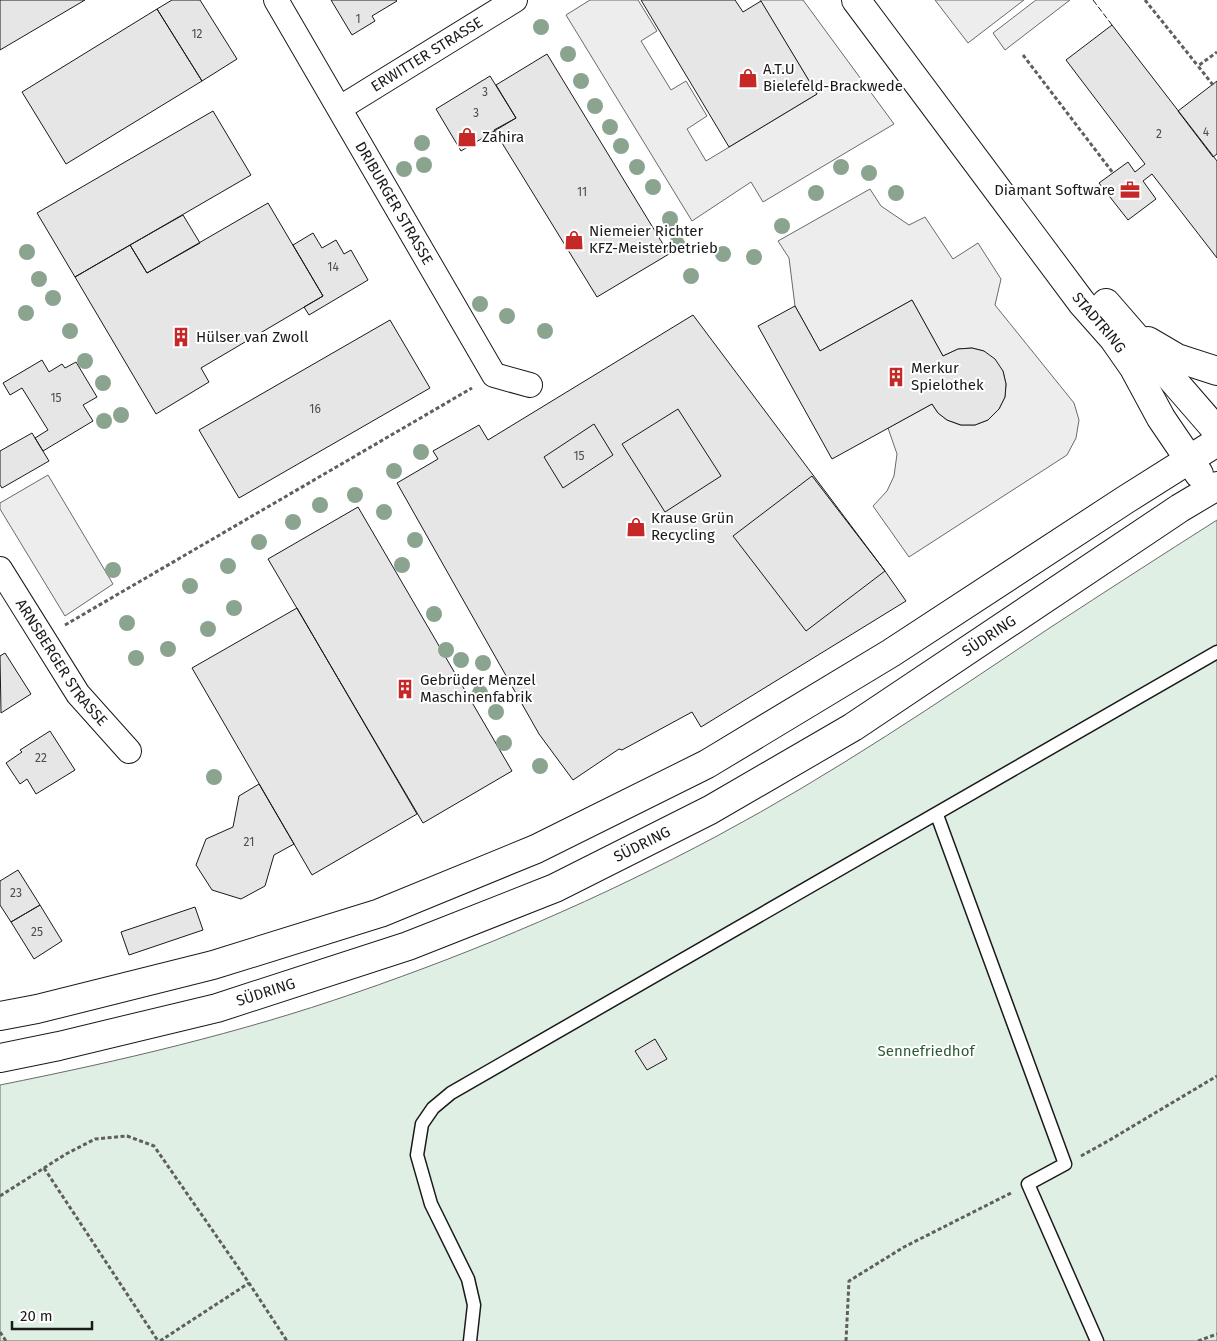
<svg xmlns="http://www.w3.org/2000/svg" width="1217" height="1341" viewBox="0 0 1217 1341" font-family="'Fira Sans',sans-serif">
	<rect width="100%" height="100%" fill="#fff"/>
	<path fill="#e0efe3" stroke="#6a6a6a" d="M 1217,520 L 1217,1341 L 0,1341 L 0,1085 C 120,1061 240,1033 355,993 C 480,950 601,898 717,836 C 833,774 942,700 1051,627 C 1106,591 1162,555 1217,520 Z"/>
	<path fill="#ededed" stroke="#6a6a6a" d="M 590,0 L 638,0 L 657,31 L 641,41 L 671,90 L 686,81 L 707,116 L 687,129 L 706,161 L 817,94 L 760,0 L 803,0 L 894,124 L 763,202 L 751,182 L 692,221 L 566,15 Z
		M 935,0 L 1024,0 L 968,43 Z
		M 1036,0 L 1070,0 L 1005,50 L 993,33 Z
		M 870,189 L 881,206 L 909,225 L 925,217 L 953,259 L 978,243 L 1001,279 L 995,305 L 1074,403 L 1079,420 L 1076,438 L 1067,455 L 909,557 L 873,506 L 887,491 L 894,476 L 897,454 L 888,428 L 932,404 L 938,413 L 947,420 L 960,425 L 975,425 L 988,420 L 999,409 L 1005,397 L 1006,384 L 1003,371 L 984,351 L 972,348 L 958,349 L 943,356 L 912,300 L 820,351 L 795,306 L 789,258 L 778,241 Z
		M 48,475 L 113,584 L 65,616 L 0,509 L 0,503 Z"/>
	<path fill="#e6e6e6" stroke="#1a1a1a" d="M 0,0 L 85,0 L 0,50 Z
		M 172,0 L 200,0 L 237,59 L 202,81 L 157,9 Z
		M 331,0 L 396,0 L 397,1 L 372,16 L 375,21 L 352,35 Z
		M 641,0 L 735,0 L 743,12 L 761,1 L 817,94 L 729,147 Z
		M 157,9 L 202,81 L 66,164 L 22,92 Z
		M 1112,25 L 1217,161 L 1217,258 L 1152,174 L 1143,181 L 1156,199 L 1128,220 L 1099,183 L 1128,162 L 1135,172 L 1145,164 L 1066,60 Z
		M 547,54 L 669,254 L 597,297 L 494,130 L 516,118 L 496,85 Z
		M 490,76 L 516,118 L 461,151 L 436,109 Z
		M 1217,81 L 1217,154 L 1213,157 L 1178,111 Z
		M 213,111 L 251,175 L 75,277 L 37,213 Z
		M 268,203 L 323,296 L 201,368 L 209,382 L 156,414 L 75,277 L 130,245 L 147,273 Z
		M 183,215 L 200,243 L 147,273 L 130,245 Z
		M 313,233 L 322,248 L 336,240 L 344,254 L 351,250 L 368,280 L 309,315 L 304,307 L 323,296 L 293,245 Z
		M 912,300 L 943,356 L 958,349 L 972,348 L 984,351 L 995,359 L 1003,371 L 1006,384 L 1005,397 L 999,409 L 988,420 L 975,425 L 961,425 L 947,420 L 938,413 L 932,404 L 832,459 L 758,326 L 795,306 L 820,351 Z
		M 693,315 L 885,571 L 906,601 L 701,727 L 692,712 L 622,750 L 619,749 L 573,780 L 539,734 L 397,483 L 438,459 L 433,451 L 479,425 L 488,440 Z
		M 390,320 L 430,388 L 239,498 L 199,430 Z
		M 42,360 L 49,372 L 62,364 L 65,368 L 76,362 L 97,397 L 83,405 L 93,421 L 43,451 L 35,438 L 48,430 L 22,388 L 10,395 L 3,383 Z
		M 678,409 L 721,476 L 665,512 L 622,444 Z
		M 594,424 L 613,455 L 563,488 L 544,457 Z
		M 32,433 L 49,461 L 2,488 L 0,485 L 0,451 Z
		M 812,476 L 885,571 L 806,631 L 733,536 Z
		M 358,507 L 512,771 L 423,823 L 268,559 Z
		M 297,608 L 417,814 L 312,875 L 192,668 Z
		M 5,653 L 31,694 L 1,713 L 0,656 Z
		M 50,731 L 75,770 L 36,794 L 27,779 L 20,784 L 6,763 L 22,752 L 20,750 Z
		M 259,784 L 294,844 L 274,855 L 265,886 L 241,899 L 212,890 L 196,865 L 206,839 L 233,827 L 239,796 Z
		M 18,870 L 40,905 L 11,922 L 0,905 L 0,881 Z
		M 40,905 L 62,941 L 34,959 L 11,922 Z
		M 195,907 L 203,930 L 129,955 L 121,932 Z
		M 655,1039 L 667,1059 L 647,1070 L 635,1051 Z"/>
	<g fill="none" stroke-linecap="round" stroke-linejoin="round">
		<defs>
			<path id="lane" d="M 937,815 L 1065,1164 L 1028,1184 L 1097,1341
				M 470,1341 L 474,1305 L 468,1279 L 431,1204 L 417,1155 L 422,1124 L 433,1108 L 451,1093 L 1217,652"/>
			<g id="street">
				<path id="s1" d="M 276,0 L 494,375 L 530,385"/>
				<path id="s2" d="M 340,108 L 515,0"/>
				<path id="s3" d="M 0,569 L 78,694 L 129,751"/>
			</g>
			<g id="secondary">
				<path id="s4" d="M 856,0 L 1082,303 L 1113,338 L 1134,368 L 1161,418 L 1199,474"/>
				<path d="M 1106,303 L 1217,431"/>
				<path d="M 1148,341 L 1177,358 L 1217,371"/>
				<path d="M 0,1016 L 37,1009 L 213,965 L 380,913 L 536,849 L 707,764 L 891,653 L 1125,500 L 1217,442"/>
				<path id="s5" d="M 0,1058 L 59,1046 L 217,1008 L 408,946 L 555,888 L 710,810 L 853,727 L 1180,508 L 1217,486"/>
			</g>
		</defs>
		<use href="#lane" stroke="#1a1a1a" stroke-width="15"/>
		<use href="#street" stroke="#1a1a1a" stroke-width="26"/>
		<use href="#secondary" stroke="#1a1a1a" stroke-width="30"/>
		<path stroke="#5f5f5f" stroke-width="3" stroke-dasharray="4 2.5" stroke-linecap="butt" d="M 1145,0 L 1198,66
			M 1023,55 L 1113,173
			M 1213,85 L 1198,66 L 1217,52
			M 65,625 L 472,388
			M 1081,1156 L 1108,1141 L 1217,1076
			M 44,1168 L 158,1341
			M 0,1196 L 66,1154 L 95,1139 L 127,1136 L 154,1146 L 249,1283 L 287,1341
			M 0,1332 L 6,1341
			M 160,1341 L 249,1283
			M 846,1341 L 849,1281 L 904,1247 L 1011,1193
			M 1198,1341 L 1217,1334"/>
		<use href="#lane" stroke="#fff" stroke-width="12"/>
		<use href="#street" stroke="#fff" stroke-width="24"/>
		<use href="#secondary" stroke="#fff" stroke-width="28"/>
		<path stroke="#1a1a1a" stroke-width="1" stroke-dasharray="6 2.5" stroke-linecap="butt" d="M 1093,0 L 1112,25"/>
	</g>
	<g fill="#8aa48f">
		<circle cx="541" cy="27" r="8"/>
		<circle cx="568" cy="54" r="8"/>
		<circle cx="581" cy="81" r="8"/>
		<circle cx="595" cy="106" r="8"/>
		<circle cx="610" cy="127" r="8"/>
		<circle cx="422" cy="143" r="8"/>
		<circle cx="621" cy="146" r="8"/>
		<circle cx="424" cy="165" r="8"/>
		<circle cx="637" cy="167" r="8"/>
		<circle cx="841" cy="167" r="8"/>
		<circle cx="404" cy="169" r="8"/>
		<circle cx="869" cy="173" r="8"/>
		<circle cx="653" cy="187" r="8"/>
		<circle cx="816" cy="193" r="8"/>
		<circle cx="896" cy="193" r="8"/>
		<circle cx="670" cy="219" r="8"/>
		<circle cx="782" cy="226" r="8"/>
		<circle cx="677" cy="244" r="8"/>
		<circle cx="27" cy="252" r="8"/>
		<circle cx="723" cy="254" r="8"/>
		<circle cx="754" cy="257" r="8"/>
		<circle cx="691" cy="276" r="8"/>
		<circle cx="39" cy="279" r="8"/>
		<circle cx="53" cy="298" r="8"/>
		<circle cx="480" cy="304" r="8"/>
		<circle cx="26" cy="313" r="8"/>
		<circle cx="507" cy="316" r="8"/>
		<circle cx="70" cy="331" r="8"/>
		<circle cx="545" cy="331" r="8"/>
		<circle cx="85" cy="361" r="8"/>
		<circle cx="103" cy="383" r="8"/>
		<circle cx="121" cy="415" r="8"/>
		<circle cx="104" cy="421" r="8"/>
		<circle cx="421" cy="452" r="8"/>
		<circle cx="394" cy="471" r="8"/>
		<circle cx="355" cy="495" r="8"/>
		<circle cx="320" cy="505" r="8"/>
		<circle cx="384" cy="512" r="8"/>
		<circle cx="293" cy="522" r="8"/>
		<circle cx="415" cy="540" r="8"/>
		<circle cx="259" cy="542" r="8"/>
		<circle cx="402" cy="565" r="8"/>
		<circle cx="228" cy="566" r="8"/>
		<circle cx="113" cy="570" r="8"/>
		<circle cx="190" cy="586" r="8"/>
		<circle cx="234" cy="608" r="8"/>
		<circle cx="434" cy="614" r="8"/>
		<circle cx="127" cy="623" r="8"/>
		<circle cx="208" cy="629" r="8"/>
		<circle cx="168" cy="649" r="8"/>
		<circle cx="446" cy="650" r="8"/>
		<circle cx="136" cy="658" r="8"/>
		<circle cx="461" cy="660" r="8"/>
		<circle cx="483" cy="663" r="8"/>
		<circle cx="480" cy="693" r="8"/>
		<circle cx="496" cy="712" r="8"/>
		<circle cx="504" cy="743" r="8"/>
		<circle cx="540" cy="766" r="8"/>
		<circle cx="214" cy="777" r="8"/>
	</g>
	<defs>
		<symbol id="shop-bare" viewBox="-9 -9 18 18"><path d="M-5-2.5h2.3a2.7 3.5 0 0 1 5.4 0H5L5.5 6h-11ZM-1.5-2.5h3a1.5 2.3 0 0 0-3 0Z" fill="#c62828" stroke="#fff" stroke-width="2.5" paint-order="stroke"/></symbol>
		<symbol id="office-bare" viewBox="-9 -9 18 18"><path d="M-6-3h4V-5.5h4V-3h4V5H-6ZM-1-4.5V-3h2v-1.5ZM-6 0V1H6V0Z" fill="#c62828" stroke="#fff" stroke-width="2.5" paint-order="stroke"/></symbol>
		<symbol id="building-bare" viewBox="-9 -9 18 18"><path d="M-4-6H4V6H1V3H-1V6H-4ZM-2.5-4.3h1.7v1.8h-1.7ZM.8-4.3h1.7v1.8H.8ZM-2.5-1h1.7V.8h-1.7ZM.8-1h1.7V.8H.8Z" fill="#c62828" stroke="#fff" stroke-width="2.5" paint-order="stroke"/></symbol>
	</defs>
	<g fill-rule="evenodd">
		<use href="#shop-bare" x="734" y="64" width="28" height="28"/>
		<use href="#shop-bare" x="453" y="123" width="28" height="28"/>
		<use href="#office-bare" x="1116" y="176" width="28" height="28"/>
		<use href="#shop-bare" x="560" y="226" width="28" height="28"/>
		<use href="#building-bare" x="167" y="323" width="28" height="28"/>
		<use href="#building-bare" x="882" y="363" width="28" height="28"/>
		<use href="#shop-bare" x="622" y="513" width="28" height="28"/>
		<use href="#building-bare" x="391" y="675" width="28" height="28"/>
	</g>
	<g text-anchor="middle" dominant-baseline="central" stroke-width="4" stroke-linejoin="round" paint-order="stroke">
		<g font-size="12" fill="#4d4d4d">
			<text x="358" y="19">1</text>
			<text x="197" y="34">12</text>
			<text x="485" y="92">3</text>
			<text x="476" y="113">3</text>
			<text x="1206" y="132">4</text>
			<text x="1159" y="134">2</text>
			<text x="582" y="192">11</text>
			<text x="333" y="267">14</text>
			<text x="56" y="398">15</text>
			<text x="315" y="409">16</text>
			<text x="579" y="456">15</text>
			<text x="41" y="758">22</text>
			<text x="249" y="842">21</text>
			<text x="16" y="893">23</text>
			<text x="37" y="932">25</text>
		</g>
		<g font-size="15" fill="#1a1a1a" stroke="#fff">
			<text stroke="none"><textPath href="#s2" startOffset="102">ERWITTER STRASSE</textPath></text>
			<text stroke="none"><textPath href="#s1" startOffset="235">DRIBURGER STRASSE</textPath></text>
			<text stroke="none"><textPath href="#s4" startOffset="404">STADTRING</textPath></text>
			<text stroke="none"><textPath href="#s5" startOffset="1084">SÜDRING</textPath></text>
			<text stroke="none"><textPath href="#s3" startOffset="112">ARNSBERGER STRASSE</textPath></text>
			<text stroke="none"><textPath href="#s5" startOffset="679">SÜDRING</textPath></text>
			<text stroke="none"><textPath href="#s5" startOffset="274">SÜDRING</textPath></text>
		</g>
		<g font-size="15" fill="#1a1a1a" stroke="#fff" text-anchor="start">
			<text x="763" y="69">A.T.U<tspan x="763" dy="17">Bielefeld-Brackwede</tspan></text>
			<text x="482" y="137">Zahira</text>
			<text x="1115" y="190" text-anchor="end">Diamant Software</text>
			<text x="589" y="231">Niemeier Richter<tspan x="589" dy="17">KFZ-Meisterbetrieb</tspan></text>
			<text x="196" y="337">Hülser van Zwoll</text>
			<text x="911" y="368">Merkur<tspan x="911" dy="17">Spielothek</tspan></text>
			<text x="651" y="518">Krause Grün<tspan x="651" dy="17">Recycling</tspan></text>
			<text x="420" y="680">Gebrüder Menzel<tspan x="420" dy="17">Maschinenfabrik</tspan></text>
		</g>
		<g font-size="15" fill="#2b5a34" stroke="#fff">
			<text x="926" y="1051">Sennefriedhof</text>
		</g>
	</g>
	<path d="M12 1321v8h80v-8" fill="none" stroke="#1a1a1a" stroke-width="2.5"/>
	<text x="20" y="1321" font-size="15" fill="#1a1a1a" stroke="#ffffff" stroke-width="4" paint-order="stroke">20 m</text>
</svg>
